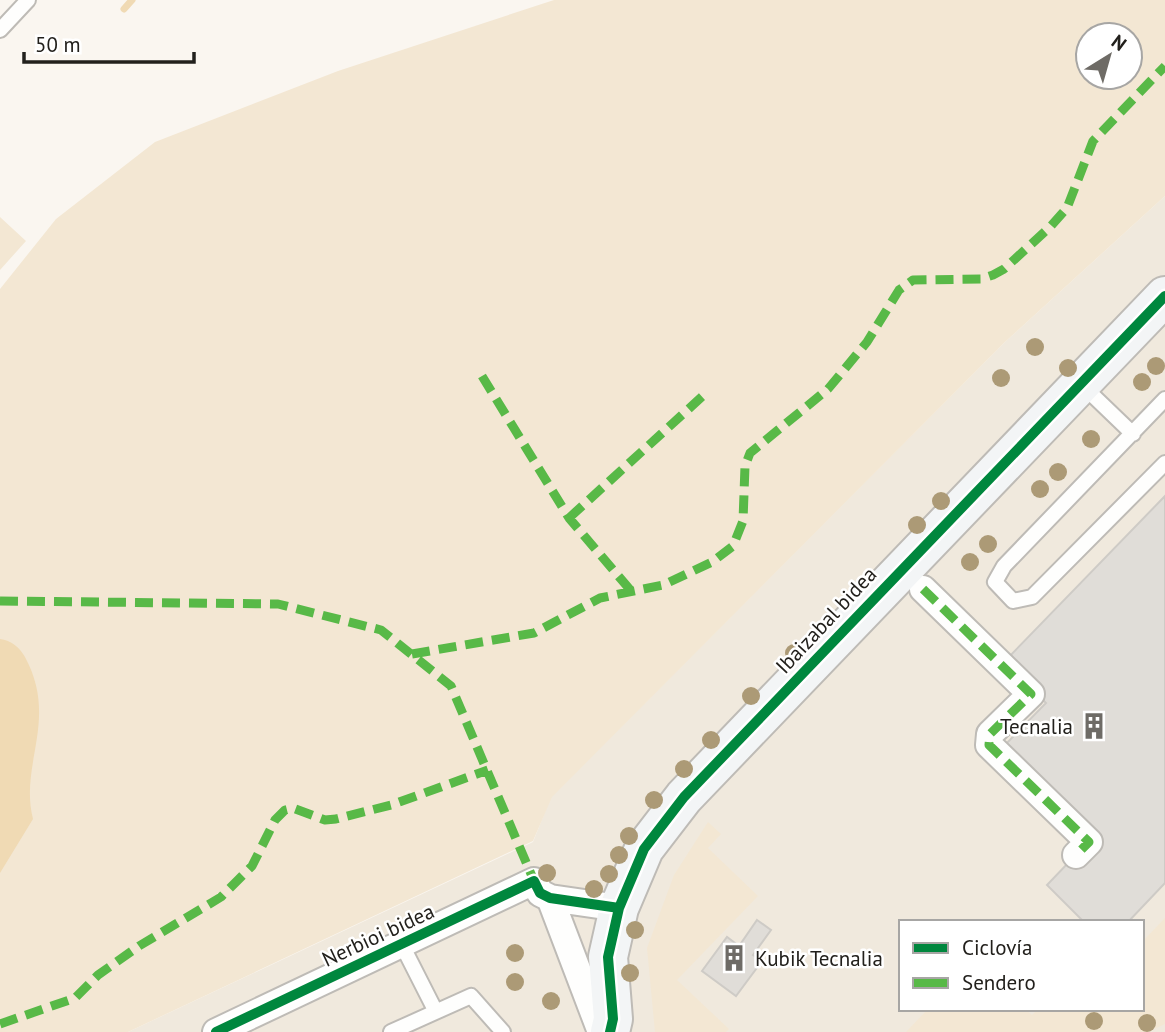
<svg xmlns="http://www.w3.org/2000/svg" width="1165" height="1032" viewBox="0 0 1165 1032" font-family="'PT Sans',sans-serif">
	<rect width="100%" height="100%" fill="#faf6f0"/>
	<path fill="#f0e9dd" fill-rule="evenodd" d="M 1165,196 L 1165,1032 L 128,1032 L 533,842 L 551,797 L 1005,342 ZM 901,922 L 1142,922 L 1142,1009 L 901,1009 Z"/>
	<path fill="#f3e7d3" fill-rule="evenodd" d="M 554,0 L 1165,0 L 1165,196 L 1005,342 L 552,797 L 533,841 L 128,1032 L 0,1032 L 0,289 L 56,219 L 155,142 L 338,71 ZM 1088,35 L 1130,35 L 1130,77 L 1088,77 Z
		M 0,217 L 26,241 L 0,270 Z
		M 708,822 L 721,834 L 708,848 L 758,896 L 677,980 L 729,1029 L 726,1032 L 655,1032 L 647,948 L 674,875 Z
		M 1165,918 L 1165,1024 L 1148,1032 L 906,1032 L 928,1009 L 1025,1009 L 1032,1015 L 1038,1009 L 1142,1009 L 1142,942 Z"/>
	<path fill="#f0dab4" d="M 0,639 C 11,640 20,648 25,657 C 59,720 19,764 33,819 L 0,873 Z"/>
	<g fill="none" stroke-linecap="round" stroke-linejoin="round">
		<path stroke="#f0dab4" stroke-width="7" d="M 124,9 L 132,0"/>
	</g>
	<path fill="#e0ddd8" stroke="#cecbc6" stroke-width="2" d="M 1165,496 L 1165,883 L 1128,922 L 1084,922 L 1047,885 L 1093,837 L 1002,748 L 1046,703 L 1004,662 Z
		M 757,920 L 771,930 L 753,955 L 762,961 L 736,996 L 702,971 L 727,937 L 739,946 Z"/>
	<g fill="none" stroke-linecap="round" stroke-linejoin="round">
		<defs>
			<path id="lane" d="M 0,30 L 28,0
				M 1081,384 L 1133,434
				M 1165,399 L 1004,566 L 995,582 L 1013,601 L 1032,597 L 1165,463
				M 402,945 L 435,1010
				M 391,1032 L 471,996 L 503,1032"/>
			<path id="street" d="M 923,589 L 1031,694 L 990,734 L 989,745 L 1089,842 L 1076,855
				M 550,898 L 601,1032
				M 216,1032 L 534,881 L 540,893 L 550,898 L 619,908"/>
			<path id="secondary" d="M 610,1032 L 613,1019 L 608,957 L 619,908 L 644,849 L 684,797 L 1165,296"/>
		</defs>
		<use href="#lane" stroke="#bebbb6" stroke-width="18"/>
		<use href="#street" stroke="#bebbb6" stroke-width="30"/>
		<use href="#secondary" stroke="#bebbb6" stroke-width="42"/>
		<use href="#lane" stroke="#fefefd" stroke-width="14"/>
		<use href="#street" stroke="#fefefd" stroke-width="26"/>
		<use href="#secondary" stroke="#f3f5f6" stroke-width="38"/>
		<path stroke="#58b947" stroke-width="9" stroke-dasharray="18 9" stroke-linecap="butt" d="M 482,376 L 569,518 L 632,592
			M 569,518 L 706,393
			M 923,589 L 1031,694 L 990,734 L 989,745 L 1089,842 L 1076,855
			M 0,601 L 278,604 L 381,630 L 451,686 L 534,881
			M 412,654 L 534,633 L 600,598 L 663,585 L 712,562 L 733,546 L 743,521 L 745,466 L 750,453 L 828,389 L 867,342 L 899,290 L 913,280 L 981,279 L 993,275 L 1004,269 L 1050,227 L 1067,208 L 1093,141 L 1165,66
			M 0,1024 L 75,998 L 98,975 L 139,946 L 221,897 L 252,866 L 275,820 L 285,810 L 293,808 L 325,820 L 336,819 L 391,805 L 488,770"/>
		<defs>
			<path id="cycleway" d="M 216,1032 L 534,881 L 540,893 L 550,898 L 619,908
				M 610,1032 L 613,1019 L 608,957 L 619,908 L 644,849 L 684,797 L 1165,296"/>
		</defs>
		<use href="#cycleway" stroke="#fff" stroke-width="15"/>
		<use href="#cycleway" stroke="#00873e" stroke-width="10"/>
	</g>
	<g fill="#ac9a76">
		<circle cx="1035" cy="347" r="9"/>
		<circle cx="1156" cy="366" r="9"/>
		<circle cx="1068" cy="368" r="9"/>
		<circle cx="1001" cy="378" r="9"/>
		<circle cx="1142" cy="382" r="9"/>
		<circle cx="1091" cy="439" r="9"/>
		<circle cx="1058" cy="472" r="9"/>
		<circle cx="1040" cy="489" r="9"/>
		<circle cx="941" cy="501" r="9"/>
		<circle cx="917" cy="525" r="9"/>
		<circle cx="988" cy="544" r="9"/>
		<circle cx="970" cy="562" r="9"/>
		<circle cx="794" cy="653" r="9"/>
		<circle cx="751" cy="696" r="9"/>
		<circle cx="711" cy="740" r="9"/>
		<circle cx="684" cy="769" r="9"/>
		<circle cx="654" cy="800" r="9"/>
		<circle cx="629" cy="836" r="9"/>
		<circle cx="619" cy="855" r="9"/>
		<circle cx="547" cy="873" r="9"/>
		<circle cx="609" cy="874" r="9"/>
		<circle cx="594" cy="889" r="9"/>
		<circle cx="635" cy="930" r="9"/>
		<circle cx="515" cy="953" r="9"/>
		<circle cx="630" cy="973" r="9"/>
		<circle cx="515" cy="982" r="9"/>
		<circle cx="551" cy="1001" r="9"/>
		<circle cx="1094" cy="1021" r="9"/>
		<circle cx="1147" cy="1023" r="9"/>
	</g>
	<defs>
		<symbol id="building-bare" viewBox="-9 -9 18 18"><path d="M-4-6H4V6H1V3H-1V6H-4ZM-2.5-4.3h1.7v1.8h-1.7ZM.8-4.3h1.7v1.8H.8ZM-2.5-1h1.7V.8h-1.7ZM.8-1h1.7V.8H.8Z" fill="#6e6b66" stroke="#fff" stroke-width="2.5" paint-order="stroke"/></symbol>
	</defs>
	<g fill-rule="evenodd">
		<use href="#building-bare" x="1075" y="707" width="38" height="38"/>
		<use href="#building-bare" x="715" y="939" width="38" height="38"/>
	</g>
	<g text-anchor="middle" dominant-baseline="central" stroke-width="5" stroke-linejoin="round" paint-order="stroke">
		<g font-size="21" fill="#22201c" stroke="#fff">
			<text transform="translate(826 620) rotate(-47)">Ibaizabal bidea</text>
			<text transform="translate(378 935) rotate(-25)">Nerbioi bidea</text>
		</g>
		<g font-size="21" fill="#22201c" stroke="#fff" text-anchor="end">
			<text x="1073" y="726">Tecnalia</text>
			<text x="755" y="958" text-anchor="start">Kubik Tecnalia</text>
		</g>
	</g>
	<rect x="899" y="920" width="245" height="91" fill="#ffffff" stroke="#a7a6a4" stroke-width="2"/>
	<rect x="913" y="943" width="35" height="10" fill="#00873e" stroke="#a7a6a4" stroke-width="2"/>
	<text x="962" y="955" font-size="21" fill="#22201c">Ciclovía</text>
	<rect x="913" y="978" width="35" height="10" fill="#58b947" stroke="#a7a6a4" stroke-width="2"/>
	<text x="962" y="990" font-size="21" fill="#22201c">Sendero</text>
	<g transform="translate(1109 56) rotate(37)"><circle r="33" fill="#ffffff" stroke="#a7a6a4" stroke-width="2"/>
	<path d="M0-5L12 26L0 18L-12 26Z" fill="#6e6b66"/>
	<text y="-10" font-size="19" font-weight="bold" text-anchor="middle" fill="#22201c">N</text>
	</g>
	<path d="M24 52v10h170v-10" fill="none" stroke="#22201c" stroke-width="3.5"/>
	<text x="35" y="52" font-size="21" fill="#22201c" stroke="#ffffff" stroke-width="5" paint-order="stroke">50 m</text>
</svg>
